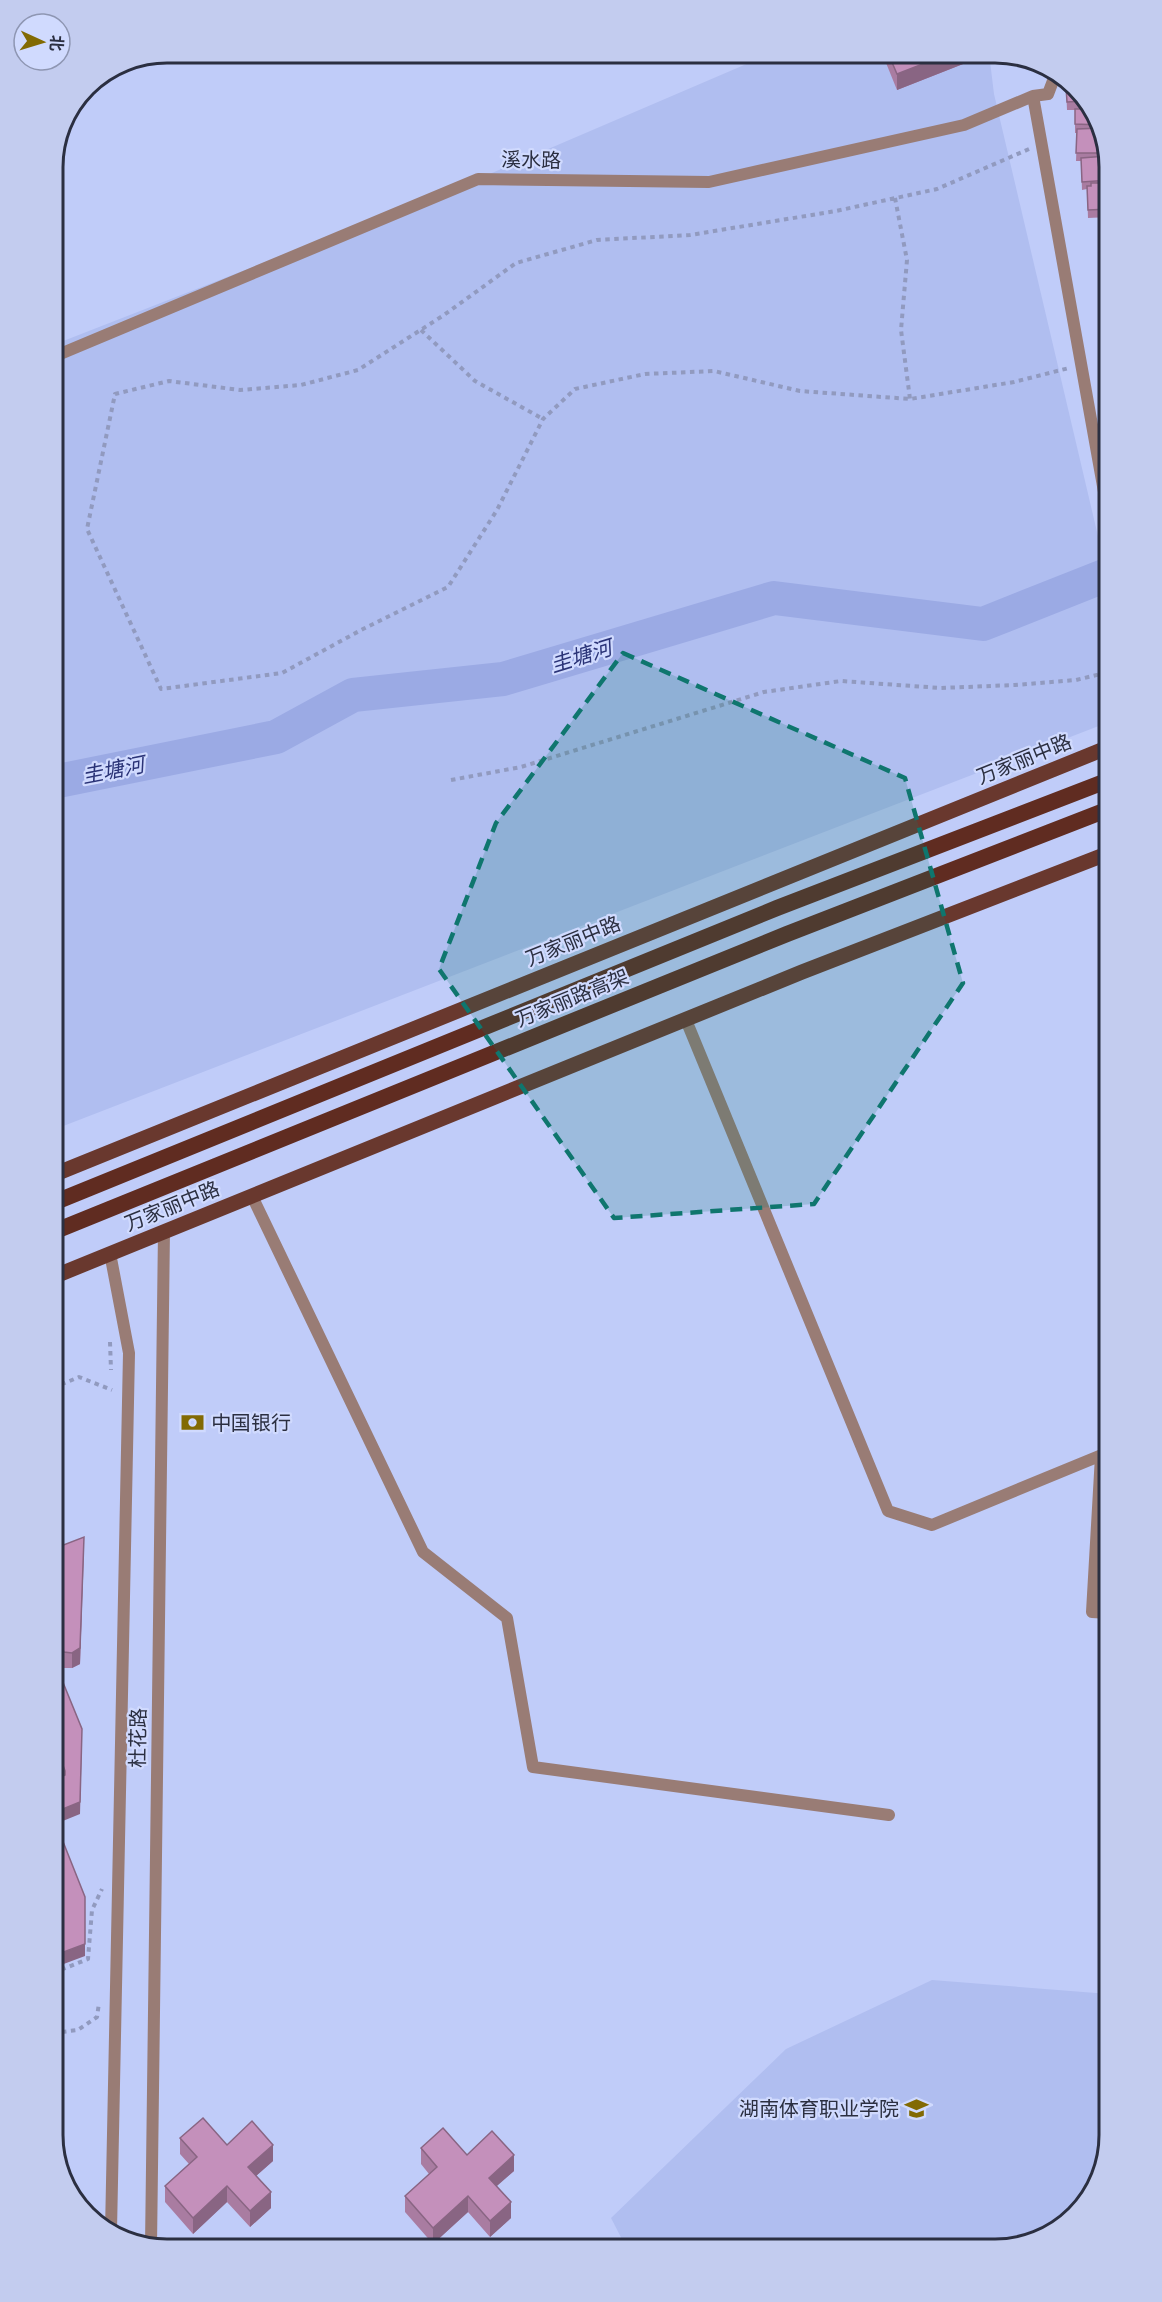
<svg xmlns="http://www.w3.org/2000/svg" width="1162" height="2302" viewBox="0 0 1162 2302" font-family="'Space Grotesk','Noto Sans SC',sans-serif">
	<rect width="100%" height="100%" fill="#c0ccf9"/>
	<path fill="#b0bef0" d="M 772,53 L 989,53 L 994,94 L 1101,549 L 1109,546 L 1109,722 L 53,1130 L 53,345 L 478,179 Z
		M 932,1980 L 1109,1994 L 1109,2136 L 1090,2199 L 1039,2241 L 995,2249 L 627,2249 L 611,2218 L 786,2049 Z"/>
	<g fill="none" stroke-linecap="round" stroke-linejoin="round">
		<path stroke="#9baae4" stroke-width="34" d="M 53,782 L 276,737 L 353,695 L 503,679 L 774,598 L 983,624 L 1109,574"/>
		<path stroke="#919abf" stroke-width="4" stroke-dasharray="4.5 4.5" stroke-linecap="butt" d="M 1029,149 L 937,189 L 836,211 L 690,235 L 597,240 L 516,263 L 444,315 L 358,370 L 301,385 L 240,390 L 169,381 L 115,394 L 87,529 L 161,689 L 282,673 L 363,629 L 448,587 L 497,510 L 543,419 L 575,389 L 645,374 L 714,371 L 800,391 L 910,399 L 1014,382 L 1069,368
			M 895,198 L 907,260 L 901,330 L 910,399
			M 421,330 L 475,381 L 543,419
			M 451,780 L 521,767 L 764,692 L 841,681 L 941,688 L 1015,685 L 1076,680 L 1109,672
			M 110,1342 L 111,1370
			M 53,1388 L 79,1377 L 112,1390
			M 53,1973 L 88,1959 L 92,1910 L 102,1889
			M 53,2033 L 78,2030 L 97,2017 L 99,2003"/>
		<path stroke="#997c75" stroke-width="12" d="M 1056,73 L 1048,94 L 1033,96 L 1108,514
			M 53,357 L 478,179 L 709,182 L 964,125 L 1033,96
			M 686,1020 L 888,1511 L 932,1525 L 1109,1452
			M 252,1196 L 423,1552 L 507,1618 L 533,1767 L 889,1815
			M 1101,1456 L 1092,1612 L 1109,1613"/>
		<path stroke="#997c75" stroke-width="12" d="M 110,1253 L 129,1353 L 111,2231
			M 151,2246 L 164,1231"/>
		<path stroke="#69382e" stroke-width="15" d="M 53,1175 L 1109,747
			M 53,1277 L 802,972 L 1109,853"/>
		<path stroke="#602c21" stroke-width="16" d="M 53,1203 L 777,908 L 1109,780
			M 53,1232 L 787,934 L 1109,809"/>
	</g>
	<path fill="#a97ca1" d="M 882,53 L 991,53 L 897,90 Z
		M 1066,87 L 1073,87 L 1101,123 L 1110,167 L 1110,217 L 1088,218 L 1087,189 L 1082,190 L 1081,161 L 1076,161 L 1077,133 L 1075,133 L 1075,110 L 1067,110 Z
		M 1110,294 L 1110,330 L 1104,330 L 1103,295 Z
		M 53,1549 L 84,1553 L 80,1664 L 72,1668 L 64,1668 L 53,1639 Z
		M 180,2138 L 227,2145 L 273,2161 L 256,2176 L 271,2208 L 250,2227 L 227,2202 L 193,2234 L 165,2202 L 165,2186 L 189,2164 L 180,2154 Z
		M 421,2148 L 467,2155 L 514,2171 L 496,2186 L 511,2218 L 490,2237 L 468,2212 L 433,2244 L 405,2212 L 405,2196 L 429,2174 L 421,2164 Z"/>
	<path fill="#896583" d="M 951,53 L 991,53 L 897,90 L 897,74 Z
		M 62,1462 L 62,1478 L 53,1481 L 53,1466 Z
		M 84,1537 L 80,1664 L 72,1668 L 72,1653 Z
		M 82,1741 L 80,1814 L 53,1825 L 53,1813 Z
		M 65,1771 L 65,1787 L 53,1793 L 53,1777 Z
		M 85,1944 L 85,1956 L 53,1968 L 53,1956 Z
		M 273,2145 L 273,2161 L 248,2183 L 248,2167 Z
		M 514,2155 L 514,2171 L 489,2193 L 489,2178 Z
		M 227,2186 L 227,2202 L 193,2234 L 193,2218 Z
		M 271,2192 L 271,2208 L 250,2227 L 250,2211 Z
		M 468,2196 L 468,2212 L 433,2244 L 433,2228 Z
		M 511,2202 L 511,2218 L 490,2237 L 490,2221 Z"/>
	<path fill="#c490bb" stroke="#896583" stroke-width="1.5" d="M 888,53 L 951,53 L 897,74 Z
		M 1066,87 L 1073,87 L 1084,101 L 1067,102 Z
		M 1081,105 L 1087,105 L 1101,125 L 1075,124 L 1075,109 L 1081,109 Z
		M 1102,128 L 1107,153 L 1076,153 L 1077,129 Z
		M 1107,156 L 1110,167 L 1110,180 L 1082,182 L 1081,158 Z
		M 1091,183 L 1110,183 L 1110,209 L 1088,210 L 1087,186 L 1091,186 Z
		M 1110,294 L 1110,322 L 1104,322 L 1103,295 Z
		M 53,1441 L 62,1462 L 53,1466 Z
		M 84,1537 L 80,1648 L 72,1653 L 64,1652 L 53,1623 L 53,1549 Z
		M 53,1658 L 82,1729 L 80,1802 L 53,1813 L 53,1781 L 65,1775 L 65,1771 L 53,1738 Z
		M 53,1738 L 65,1771 L 53,1777 Z
		M 58,1829 L 85,1897 L 85,1944 L 53,1956 L 53,1831 Z
		M 203,2118 L 227,2145 L 252,2121 L 273,2145 L 248,2167 L 271,2192 L 250,2211 L 227,2186 L 193,2218 L 165,2186 L 197,2157 L 180,2138 Z
		M 443,2128 L 467,2155 L 492,2131 L 514,2155 L 489,2178 L 511,2202 L 490,2221 L 468,2196 L 433,2228 L 405,2196 L 437,2167 L 421,2148 Z"/>
	<path fill="#0f766e" fill-opacity="0.2" stroke="#0f766e" stroke-width="4.5" stroke-dasharray="12 8" stroke-linejoin="round" d="M 623,653 L 905,778 L 963,983 L 814,1204 L 614,1218 L 439,969 L 496,823 Z"/>
	<defs>
		<symbol id="bank-bare" viewBox="-9 -9 18 18"><path d="M-6-4H6V4H-6ZM0-2.3a2.3 2.3 0 1 0 0 4.6a2.3 2.3 0 1 0 0-4.6Z" fill="#826a03" stroke="#d0dafe" stroke-width="2.5" paint-order="stroke"/></symbol>
		<symbol id="school-bare" viewBox="-9 -9 18 18"><path d="M0-5L7-2L0 1L-7-2ZM-4 1L0 2.5L4 1V4Q0 6-4 4Z" fill="#826a03" stroke="#d0dafe" stroke-width="2.5" paint-order="stroke"/></symbol>
	</defs>
	<g fill-rule="evenodd">
		<use href="#bank-bare" x="176" y="1406" width="33" height="33"/>
		<use href="#school-bare" x="900" y="2092" width="33" height="33"/>
	</g>
	<g text-anchor="middle" dominant-baseline="central" stroke-width="4.5" stroke-linejoin="round" paint-order="stroke">
		<g font-size="20" fill="#2b2f41" stroke="#d0dafe">
			<text transform="translate(531 160) rotate(1)">溪水路</text>
			<text transform="translate(1024 759) rotate(-22)">万家丽中路</text>
			<text transform="translate(573 941) rotate(-22)">万家丽中路</text>
			<text transform="translate(572 998) rotate(-22)">万家丽路高架</text>
			<text transform="translate(172 1206) rotate(-22)">万家丽中路</text>
			<text transform="translate(138 1738) rotate(-89)">杜花路</text>
		</g>
		<g font-size="20" fill="#2b2f41" stroke="#d0dafe" text-anchor="start">
			<text x="211" y="1423">中国银行</text>
			<text x="899" y="2109" text-anchor="end">湖南体育职业学院</text>
		</g>
		<g font-size="21" font-style="italic" fill="#2a3377" stroke="#d0dafe">
			<text transform="translate(581 656) rotate(-17)">圭塘河</text>
			<text transform="translate(113 770) rotate(-11)">圭塘河</text>
		</g>
	</g>
	<path d="M0 0H1162V2302H0ZM167 63H995A104 104 0 0 1 1099 167V2135A104 104 0 0 1 995 2239H167A104 104 0 0 1 63 2135V167A104 104 0 0 1 167 63Z" fill="#c3ccef" fill-rule="evenodd"/>
	<path fill="none" stroke="#2b2f41" stroke-width="3" d="M167 63H995A104 104 0 0 1 1099 167V2135A104 104 0 0 1 995 2239H167A104 104 0 0 1 63 2135V167A104 104 0 0 1 167 63Z"/>
	<g transform="translate(42 42) rotate(94)"><circle r="28" fill="#d0dafe" stroke="#8e96b2" stroke-width="1.5"/>
	<path d="M0-4.5L10 22L0 15L-10 22Z" fill="#826a03"/>
	<text y="-9" font-size="16" font-weight="bold" text-anchor="middle" fill="#2b2f41">北</text>
	</g>
</svg>
